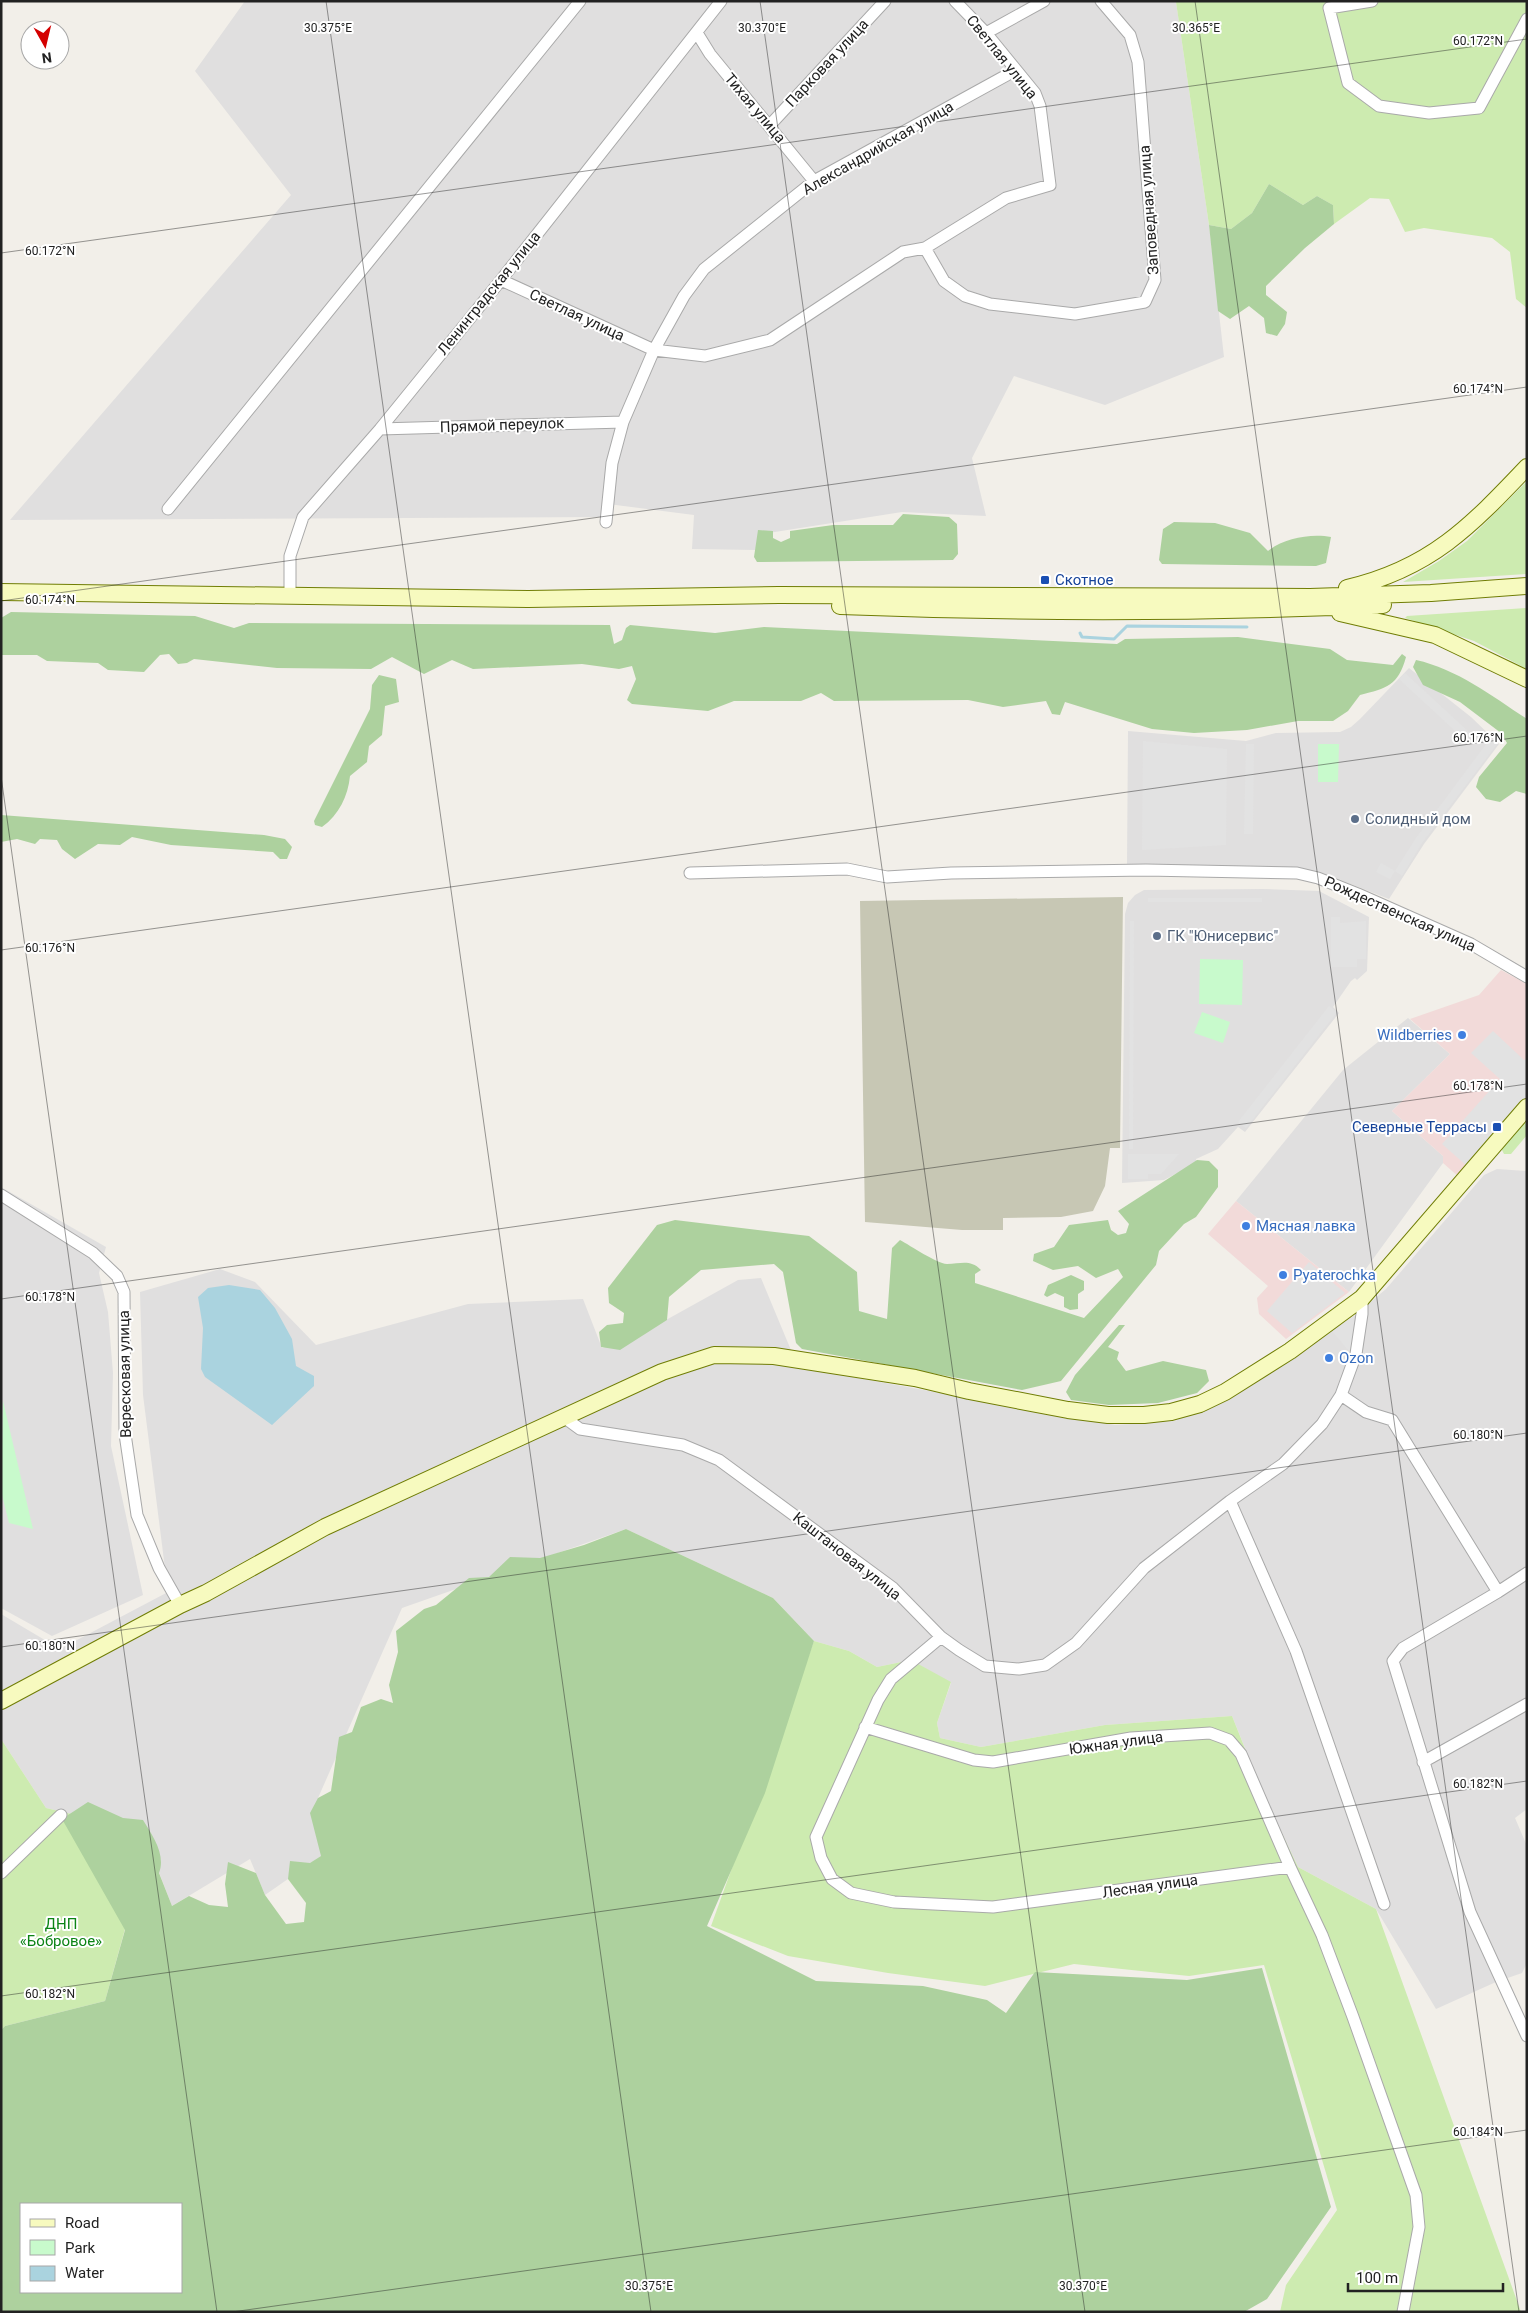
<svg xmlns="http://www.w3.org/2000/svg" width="1528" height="2313" viewBox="0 0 1528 2313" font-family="Roboto,sans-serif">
	<rect width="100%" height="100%" fill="#f2efe9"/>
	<path fill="#e0dfdf" d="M 245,1 L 1178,1 L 1176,2 L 1209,225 L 1224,357 L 1105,405 L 1014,376 L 972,458 L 986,516 L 902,512 L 762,534 L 755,550 L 692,549 L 694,515 L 608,504 L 601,517 L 10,520 L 291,195 L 195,71 Z
		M 1409,668 L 1471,717 L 1499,744 L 1424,844 L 1389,899 L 1320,872 L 1298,868 L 1127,866 L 1128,731 L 1246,741 L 1276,733 L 1340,732 L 1351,727 L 1360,719 Z
		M 1263,889 L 1319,891 L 1369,917 L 1367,971 L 1357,980 L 1355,978 L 1351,981 L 1333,1007 L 1339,1013 L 1245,1132 L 1238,1127 L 1218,1149 L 1196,1159 L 1196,1163 L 1164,1180 L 1122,1183 L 1125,914 L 1128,903 L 1135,895 L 1144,890 Z
		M 1408,1018 L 1450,1054 L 1392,1111 L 1443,1156 L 1443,1163 L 1349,1292 L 1236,1201 L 1343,1070 Z
		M 1497,1169 L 1527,1171 L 1527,1809 L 1515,1818 L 1527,1846 L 1527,1963 L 1522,1973 L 1496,1982 L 1436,2009 L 1376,1909 L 1298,1867 L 1262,1790 L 1232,1716 L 1105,1725 L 981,1747 L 940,1738 L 937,1723 L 951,1683 L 911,1660 L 877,1667 L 849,1651 L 814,1641 L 773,1598 L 626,1529 L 402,1608 L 318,1798 L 321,1856 L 265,1895 L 250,1859 L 172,1906 L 143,1831 L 46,1808 L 1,1739 L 1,1614 L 60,1649 L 168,1592 L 143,1395 L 140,1292 L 220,1269 L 255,1282 L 316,1345 L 468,1304 L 583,1299 L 602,1348 L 630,1340 L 738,1280 L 761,1278 L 798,1367 L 1115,1425 L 1175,1421 L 1243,1390 L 1354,1316 L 1386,1289 L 1484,1175 Z
		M 1,1187 L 106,1247 L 99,1273 L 108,1312 L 113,1373 L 111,1446 L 143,1595 L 52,1636 L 1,1608 Z"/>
	<path fill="#f2dad9" d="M 1501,970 L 1527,984 L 1527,1099 L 1460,1178 L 1443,1163 L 1443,1156 L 1392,1111 L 1450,1054 L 1410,1019 L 1479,995 Z
		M 1236,1201 L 1349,1292 L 1286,1339 L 1259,1314 L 1257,1298 L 1268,1286 L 1208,1234 Z"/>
	<path fill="#c7c7b4" d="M 1123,897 L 1120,1148 L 1110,1148 L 1105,1186 L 1093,1211 L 1061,1217 L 1003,1218 L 1003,1230 L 962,1230 L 865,1222 L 860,901 Z"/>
	<path fill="#cdebb0" d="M 1527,1 L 1527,308 L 1516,299 L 1510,252 L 1492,238 L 1424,228 L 1405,232 L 1389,199 L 1370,198 L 1334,224 L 1333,205 L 1317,196 L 1303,205 L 1269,184 L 1252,213 L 1231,229 L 1209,225 L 1176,2 Z
		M 1527,481 L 1527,574 L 1403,582 L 1439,561 L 1467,541 Z
		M 1527,608 L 1527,669 L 1474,641 L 1405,618 L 1407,616 Z
		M 1527,1118 L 1527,1135 L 1511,1154 L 1504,1154 L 1501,1148 Z
		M 814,1641 L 849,1651 L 877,1667 L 911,1660 L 951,1682 L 937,1723 L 940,1738 L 981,1747 L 1105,1725 L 1232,1716 L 1262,1791 L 1298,1867 L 1376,1909 L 1521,2312 L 1280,2312 L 1286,2285 L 1337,2210 L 1264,1965 L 1189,1976 L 1074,1964 L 985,1986 L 888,1973 L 788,1956 L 711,1926 Z
		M 1,1739 L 46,1808 L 80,1816 L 125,1929 L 105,2001 L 5,2026 L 1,2030 Z"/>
	<path fill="#add19e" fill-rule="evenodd" d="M 1269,184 L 1303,205 L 1317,196 L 1333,205 L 1334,224 L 1305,248 L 1266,286 L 1266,295 L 1287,312 L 1285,324 L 1277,336 L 1266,333 L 1264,318 L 1249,306 L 1230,319 L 1218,311 L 1209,225 L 1231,229 L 1252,213 Z
		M 903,514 L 949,517 L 957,524 L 958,554 L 953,560 L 757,562 L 754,557 L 758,530 L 773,531 L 773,538 L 781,542 L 790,538 L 790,531 L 833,525 L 893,525 Z
		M 1174,522 L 1215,523 L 1250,533 L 1268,551 C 1283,538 1312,533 1331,537 L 1326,563 L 1316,566 L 1162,564 L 1159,560 L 1163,529 Z
		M 11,612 L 195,616 L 234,628 L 249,623 L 610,625 L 614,644 L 622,640 L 626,628 L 630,625 L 715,633 L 764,627 L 1117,644 L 1125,639 L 1238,637 L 1330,649 L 1347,660 L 1393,665 L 1402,654 L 1406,657 C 1398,686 1387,688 1360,695 L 1348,711 L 1333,721 L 1298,721 L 1247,730 L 1194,733 L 1152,729 L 1065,702 L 1060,715 L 1052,714 L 1046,701 L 1003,707 L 968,700 L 834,701 L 821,693 L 801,701 L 734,701 L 708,711 L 632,704 L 627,700 L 636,679 L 632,666 L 619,669 L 582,664 L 473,669 L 452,660 L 424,674 L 392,657 L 371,669 L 277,668 L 194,659 L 187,663 L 178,664 L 169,654 L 160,655 L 144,672 L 108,670 L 98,663 L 47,661 L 37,655 L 1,655 L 1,618 Z
		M 1416,660 C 1457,669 1492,696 1527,719 L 1527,794 L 1516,791 L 1500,802 L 1486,799 L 1476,787 L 1479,777 L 1507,743 L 1501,733 L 1460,702 L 1423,685 L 1413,667 Z
		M 379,675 L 396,679 L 399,702 L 385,706 L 382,735 L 369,746 L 367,762 L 350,776 C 348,796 339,815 322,827 L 315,825 L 314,821 L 370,709 L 372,685 Z
		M 1,815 L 264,835 L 285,839 L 292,847 L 287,859 L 280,859 L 273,852 L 171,845 L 132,837 L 120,845 L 98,844 L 75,859 L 62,849 L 57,840 L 40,839 L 35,844 L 17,839 L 1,842 Z
		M 1197,1160 L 1209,1161 L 1218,1170 L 1218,1187 L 1196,1217 L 1184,1224 L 1159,1251 L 1156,1265 L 1061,1381 L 1022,1390 L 802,1349 L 796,1343 L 783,1272 L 774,1264 L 701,1270 L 669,1297 L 667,1320 L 620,1350 L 601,1347 L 599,1332 L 607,1325 L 623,1323 L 624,1313 L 609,1303 L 608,1288 L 657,1225 L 675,1220 L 809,1236 L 857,1272 L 859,1311 L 887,1319 L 892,1248 L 900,1240 C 911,1246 936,1263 947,1264 C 961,1264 970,1259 981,1270 L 975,1274 L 975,1283 L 1084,1318 L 1123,1277 L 1118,1269 L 1096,1278 L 1078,1266 L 1053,1270 L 1033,1261 L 1034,1254 L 1054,1247 L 1069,1225 L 1108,1220 L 1111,1230 L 1118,1235 L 1126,1233 L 1129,1224 L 1118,1211 Z
		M 1071,1275 L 1084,1281 L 1084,1290 L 1078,1294 L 1078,1309 L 1070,1310 L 1064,1307 L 1064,1297 L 1055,1293 L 1047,1297 L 1044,1295 L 1048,1285 Z
		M 1119,1325 L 1125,1325 L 1108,1347 L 1119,1352 L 1117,1359 L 1126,1371 L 1163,1361 L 1206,1370 L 1209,1381 L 1197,1393 L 1158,1403 L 1109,1405 L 1071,1400 L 1066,1392 L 1075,1375 Z
		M 626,1529 L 773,1598 L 814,1641 L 765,1793 L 707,1926 L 816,1981 L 923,1986 L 987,2000 L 1006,2013 L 1035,1972 L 1187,1980 L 1262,1968 L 1331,2207 L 1267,2299 L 1244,2312 L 1,2312 L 1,2030 L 5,2026 L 105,2001 L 125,1930 L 62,1819 L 88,1802 L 123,1818 L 143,1820 C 153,1836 166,1855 159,1873 L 172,1906 L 189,1896 L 209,1905 L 228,1907 L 225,1884 L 228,1862 L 256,1873 L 265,1895 L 286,1924 L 304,1922 L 306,1903 L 288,1879 L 290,1861 L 310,1863 L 321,1856 L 310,1813 L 318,1798 L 331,1791 L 339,1737 L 352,1732 L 361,1707 L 381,1699 L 393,1703 L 389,1685 L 398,1652 L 396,1631 L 424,1609 L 436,1605 L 469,1578 L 489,1577 L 510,1557 L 540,1558 L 584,1545 ZM 21,2204 L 181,2204 L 181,2292 L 21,2292 Z"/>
	<path fill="#c8facc" d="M 1318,744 L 1339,744 L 1338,782 L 1318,782 Z
		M 1200,959 L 1243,960 L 1242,1005 L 1199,1004 Z
		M 1202,1012 L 1230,1022 L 1223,1043 L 1194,1033 Z
		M 3,1401 L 33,1529 L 9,1523 L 1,1491 Z"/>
	<path fill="#e2e2e2" d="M 1405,673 L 1472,735 L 1466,741 L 1399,679 Z
		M 1490,739 L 1497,744 L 1422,843 L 1402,876 L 1395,871 L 1390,879 L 1376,872 L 1381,863 L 1395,871 L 1416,838 Z
		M 1143,741 L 1227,749 L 1226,845 L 1142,850 Z
		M 1246,744 L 1254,744 L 1253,834 L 1244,834 Z
		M 1148,898 L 1262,898 L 1262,902 L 1148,902 Z
		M 1331,917 L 1340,917 L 1340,923 L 1366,921 L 1366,959 L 1357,959 L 1357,967 L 1331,967 Z
		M 1130,921 L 1134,921 L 1133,1149 L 1129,1149 Z
		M 1329,1006 L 1337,1012 L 1246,1128 L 1238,1122 Z
		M 1493,1031 L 1524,1060 L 1527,1058 L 1527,1096 L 1467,1166 L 1442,1144 L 1500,1079 L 1471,1053 Z
		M 1128,1154 L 1179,1154 L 1161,1174 L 1148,1174 L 1148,1179 L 1128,1179 Z
		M 1309,1262 L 1345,1293 L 1292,1333 L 1267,1311 Z
		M 1354,1316 L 1353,1343 L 1349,1351 L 1332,1331 Z"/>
	<path fill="#aad3df" d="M 229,1285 L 260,1290 L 275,1308 L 292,1339 L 296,1366 L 314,1376 L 314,1386 L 272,1425 L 205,1377 L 201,1369 L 203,1328 L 198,1297 L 208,1288 Z"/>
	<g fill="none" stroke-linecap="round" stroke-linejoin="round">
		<path stroke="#aad3df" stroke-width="3" d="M 1080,633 L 1082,637 L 1114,639 L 1127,626 L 1247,627"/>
		<defs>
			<path id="street" d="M 1372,1 L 1329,8 L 1348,83 L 1379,106 L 1429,113 L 1479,108 L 1527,19
				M 697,33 L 710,54 L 814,181
				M 986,33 L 1044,1
				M 770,125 L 885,1
				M 925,248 L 1006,198 L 1050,185 L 1040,106 L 1035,93 L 986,33 L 955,1
				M 501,280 L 654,350 L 705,356 L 770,340 L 903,252 L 925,248 L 944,281 L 965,296 L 990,304 L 1075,314 L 1145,302 L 1155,280 L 1138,62 L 1130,35 L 1101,1
				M 380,429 L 623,422
				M 168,509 L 580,1
				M 606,522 L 612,463 L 623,422 L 654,350 L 684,296 L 704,269 L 814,181 L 1016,70
				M 290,597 L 290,556 L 303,517 L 380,429 L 501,280 L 721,1
				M 690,873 L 847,869 L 887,877 L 951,873 L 1146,870 L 1297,873 L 1318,878 L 1358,894 L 1471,944 L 1527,977
				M 1,1195 L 93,1253 L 117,1276 L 124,1292 L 125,1434 L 137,1515 L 159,1568 L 180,1605
				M 1341,1395 L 1366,1412 L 1392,1420 L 1498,1592 L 1403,1648 L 1393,1661 L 1470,1912 L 1527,2036
				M 565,1418 L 580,1429 L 683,1445 L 719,1460 L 893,1588 L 941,1637 L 959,1650 L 985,1666 L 1019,1669 L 1045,1665 L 1076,1643 L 1144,1568 L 1230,1501 L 1283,1464 L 1322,1424 L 1341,1395 L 1356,1354 L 1362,1314 L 1362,1298
				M 1230,1501 L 1296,1651 L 1384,1904
				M 1498,1592 L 1527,1573
				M 941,1637 L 891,1679 L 878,1700 L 816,1837 L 821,1858 L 832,1879 L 851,1893 L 894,1902 L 993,1907 L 1290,1867 L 1322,1935 L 1353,2017 L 1416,2195 L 1419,2227 L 1403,2312
				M 865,1727 L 974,1760 L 993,1762 L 1131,1738 L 1210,1733 L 1229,1740 L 1241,1754 L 1290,1867
				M 1423,1762 L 1527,1704
				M 1,1873 L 61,1815"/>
			<path id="secondary" d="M 1347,588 C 1430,569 1471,526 1527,467
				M 1,592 L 528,599 L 779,595 L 1310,597 L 1431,593 L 1527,586
				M 840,606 C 1021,613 1203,613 1383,605
				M 1340,613 L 1435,635 L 1527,679
				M 1,1701 L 180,1605 L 206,1593 L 325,1527 L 662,1372 L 714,1355 L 774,1356 L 915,1378 L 969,1391 L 1068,1410 L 1108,1415 L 1144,1415 L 1171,1412 L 1200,1404 L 1225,1392 L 1290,1351 L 1362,1298 L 1527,1107"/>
		</defs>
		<use href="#street" stroke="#a9a9a9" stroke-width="13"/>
		<use href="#secondary" stroke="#707d05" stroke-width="18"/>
		<use href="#street" stroke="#fff" stroke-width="11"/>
		<use href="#secondary" stroke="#f7fabf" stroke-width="16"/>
	</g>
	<path fill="none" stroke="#222" stroke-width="1" stroke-opacity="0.45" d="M 326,1 L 651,2312M 760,1 L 1085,2312M 1195,1 L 1519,2312M 1,253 L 1527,39M 1,601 L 1527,387M 1,776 L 217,2312M 1,950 L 1527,736M 1,1299 L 1527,1084M 1,1647 L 1527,1433M 1,1996 L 1527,1781M 232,2312 L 1527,2130"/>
	<g fill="#1a4fb4" stroke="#fff" stroke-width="2">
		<rect x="1040" y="575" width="10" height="10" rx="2.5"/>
		<rect x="1492" y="1122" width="10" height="10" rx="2.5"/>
	</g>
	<g fill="#5c6f8a" stroke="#fff" stroke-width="2">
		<circle cx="1355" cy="819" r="5"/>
		<circle cx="1157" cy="936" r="5"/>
	</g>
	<g fill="#3f7fe0" stroke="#fff" stroke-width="2">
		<circle cx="1462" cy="1035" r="5"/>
		<circle cx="1246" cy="1226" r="5"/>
		<circle cx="1283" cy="1275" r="5"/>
		<circle cx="1329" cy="1358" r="5"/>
	</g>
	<g text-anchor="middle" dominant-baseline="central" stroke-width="4" stroke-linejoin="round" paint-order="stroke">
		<g font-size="15" fill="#222" stroke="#fff">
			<text transform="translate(1002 57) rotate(51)">Светлая улица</text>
			<text transform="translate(827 63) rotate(-47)">Парковая улица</text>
			<text transform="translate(755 108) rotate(50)">Тихая улица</text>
			<text transform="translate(878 148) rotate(-30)">Александрийская улица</text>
			<text transform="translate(1149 210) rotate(-94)">Заповедная улица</text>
			<text transform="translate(489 293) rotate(-51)">Ленинградская улица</text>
			<text transform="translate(577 315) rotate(25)">Светлая улица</text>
			<text transform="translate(502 425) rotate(-2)">Прямой переулок</text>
			<text transform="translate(1400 914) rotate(24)">Рождественская улица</text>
			<text transform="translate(125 1374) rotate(-91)">Вересковая улица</text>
			<text transform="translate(847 1556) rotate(38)">Каштановая улица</text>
			<text transform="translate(1116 1743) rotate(-8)">Южная улица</text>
			<text transform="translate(1150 1886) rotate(-8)">Лесная улица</text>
		</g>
		<g font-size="15" fill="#164399" stroke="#fff" text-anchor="start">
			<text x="1055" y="580">Скотное</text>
			<text x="1487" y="1127" text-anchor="end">Северные Террасы</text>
		</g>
		<g font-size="15" fill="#4e5e75" stroke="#fff" text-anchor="start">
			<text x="1365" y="819">Солидный дом</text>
			<text x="1167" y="936">ГК "Юнисервис"</text>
		</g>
		<g font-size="15" fill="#366cbe" stroke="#fff" text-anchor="start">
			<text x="1452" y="1035" text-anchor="end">Wildberries</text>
			<text x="1256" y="1226">Мясная лавка</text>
			<text x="1293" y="1275">Pyaterochka</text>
			<text x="1339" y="1358">Ozon</text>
		</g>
		<g font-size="15" fill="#0c8416" stroke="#fff">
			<text x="61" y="1924">ДНП<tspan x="61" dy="17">«Бобровое»</tspan></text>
		</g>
	</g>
	<g font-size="12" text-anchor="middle" fill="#222" stroke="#fff" stroke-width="4" stroke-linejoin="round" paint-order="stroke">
		<text x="328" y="32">30.375°E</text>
		<text x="762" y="32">30.370°E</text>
		<text x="1196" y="32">30.365°E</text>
		<text x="1478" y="45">60.172°N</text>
		<text x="50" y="255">60.172°N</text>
		<text x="1478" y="393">60.174°N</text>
		<text x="50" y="604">60.174°N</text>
		<text x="1478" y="742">60.176°N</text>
		<text x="50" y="952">60.176°N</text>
		<text x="1478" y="1090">60.178°N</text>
		<text x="50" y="1301">60.178°N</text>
		<text x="1478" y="1439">60.180°N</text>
		<text x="50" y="1650">60.180°N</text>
		<text x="1478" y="1788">60.182°N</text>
		<text x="50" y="1998">60.182°N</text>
		<text x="1478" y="2136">60.184°N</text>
		<text x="649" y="2290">30.375°E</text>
		<text x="1083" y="2290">30.370°E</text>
	</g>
	<rect width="1528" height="2313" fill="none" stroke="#222222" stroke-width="5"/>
	<rect x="20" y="2203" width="162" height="90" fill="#ffffff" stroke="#a7a7a7"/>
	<rect x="30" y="2219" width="25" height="8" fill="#f7fabf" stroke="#a7a7a7"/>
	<text x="65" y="2228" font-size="15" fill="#222222">Road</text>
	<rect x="30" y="2240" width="25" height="15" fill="#c8facc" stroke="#a7a7a7"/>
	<text x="65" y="2253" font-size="15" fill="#222222">Park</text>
	<rect x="30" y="2266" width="25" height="15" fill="#aad3df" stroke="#a7a7a7"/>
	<text x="65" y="2278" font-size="15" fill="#222222">Water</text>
	<g transform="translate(45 45) rotate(172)"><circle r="24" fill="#ffffff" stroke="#a7a7a7"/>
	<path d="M0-4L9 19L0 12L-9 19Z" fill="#d40000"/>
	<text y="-8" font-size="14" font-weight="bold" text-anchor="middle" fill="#222222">N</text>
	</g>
	<path d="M1348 2283v8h155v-8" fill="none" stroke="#222222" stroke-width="2.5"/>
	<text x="1356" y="2283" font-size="15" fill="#222222" stroke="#ffffff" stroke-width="4" paint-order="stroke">100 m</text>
</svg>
